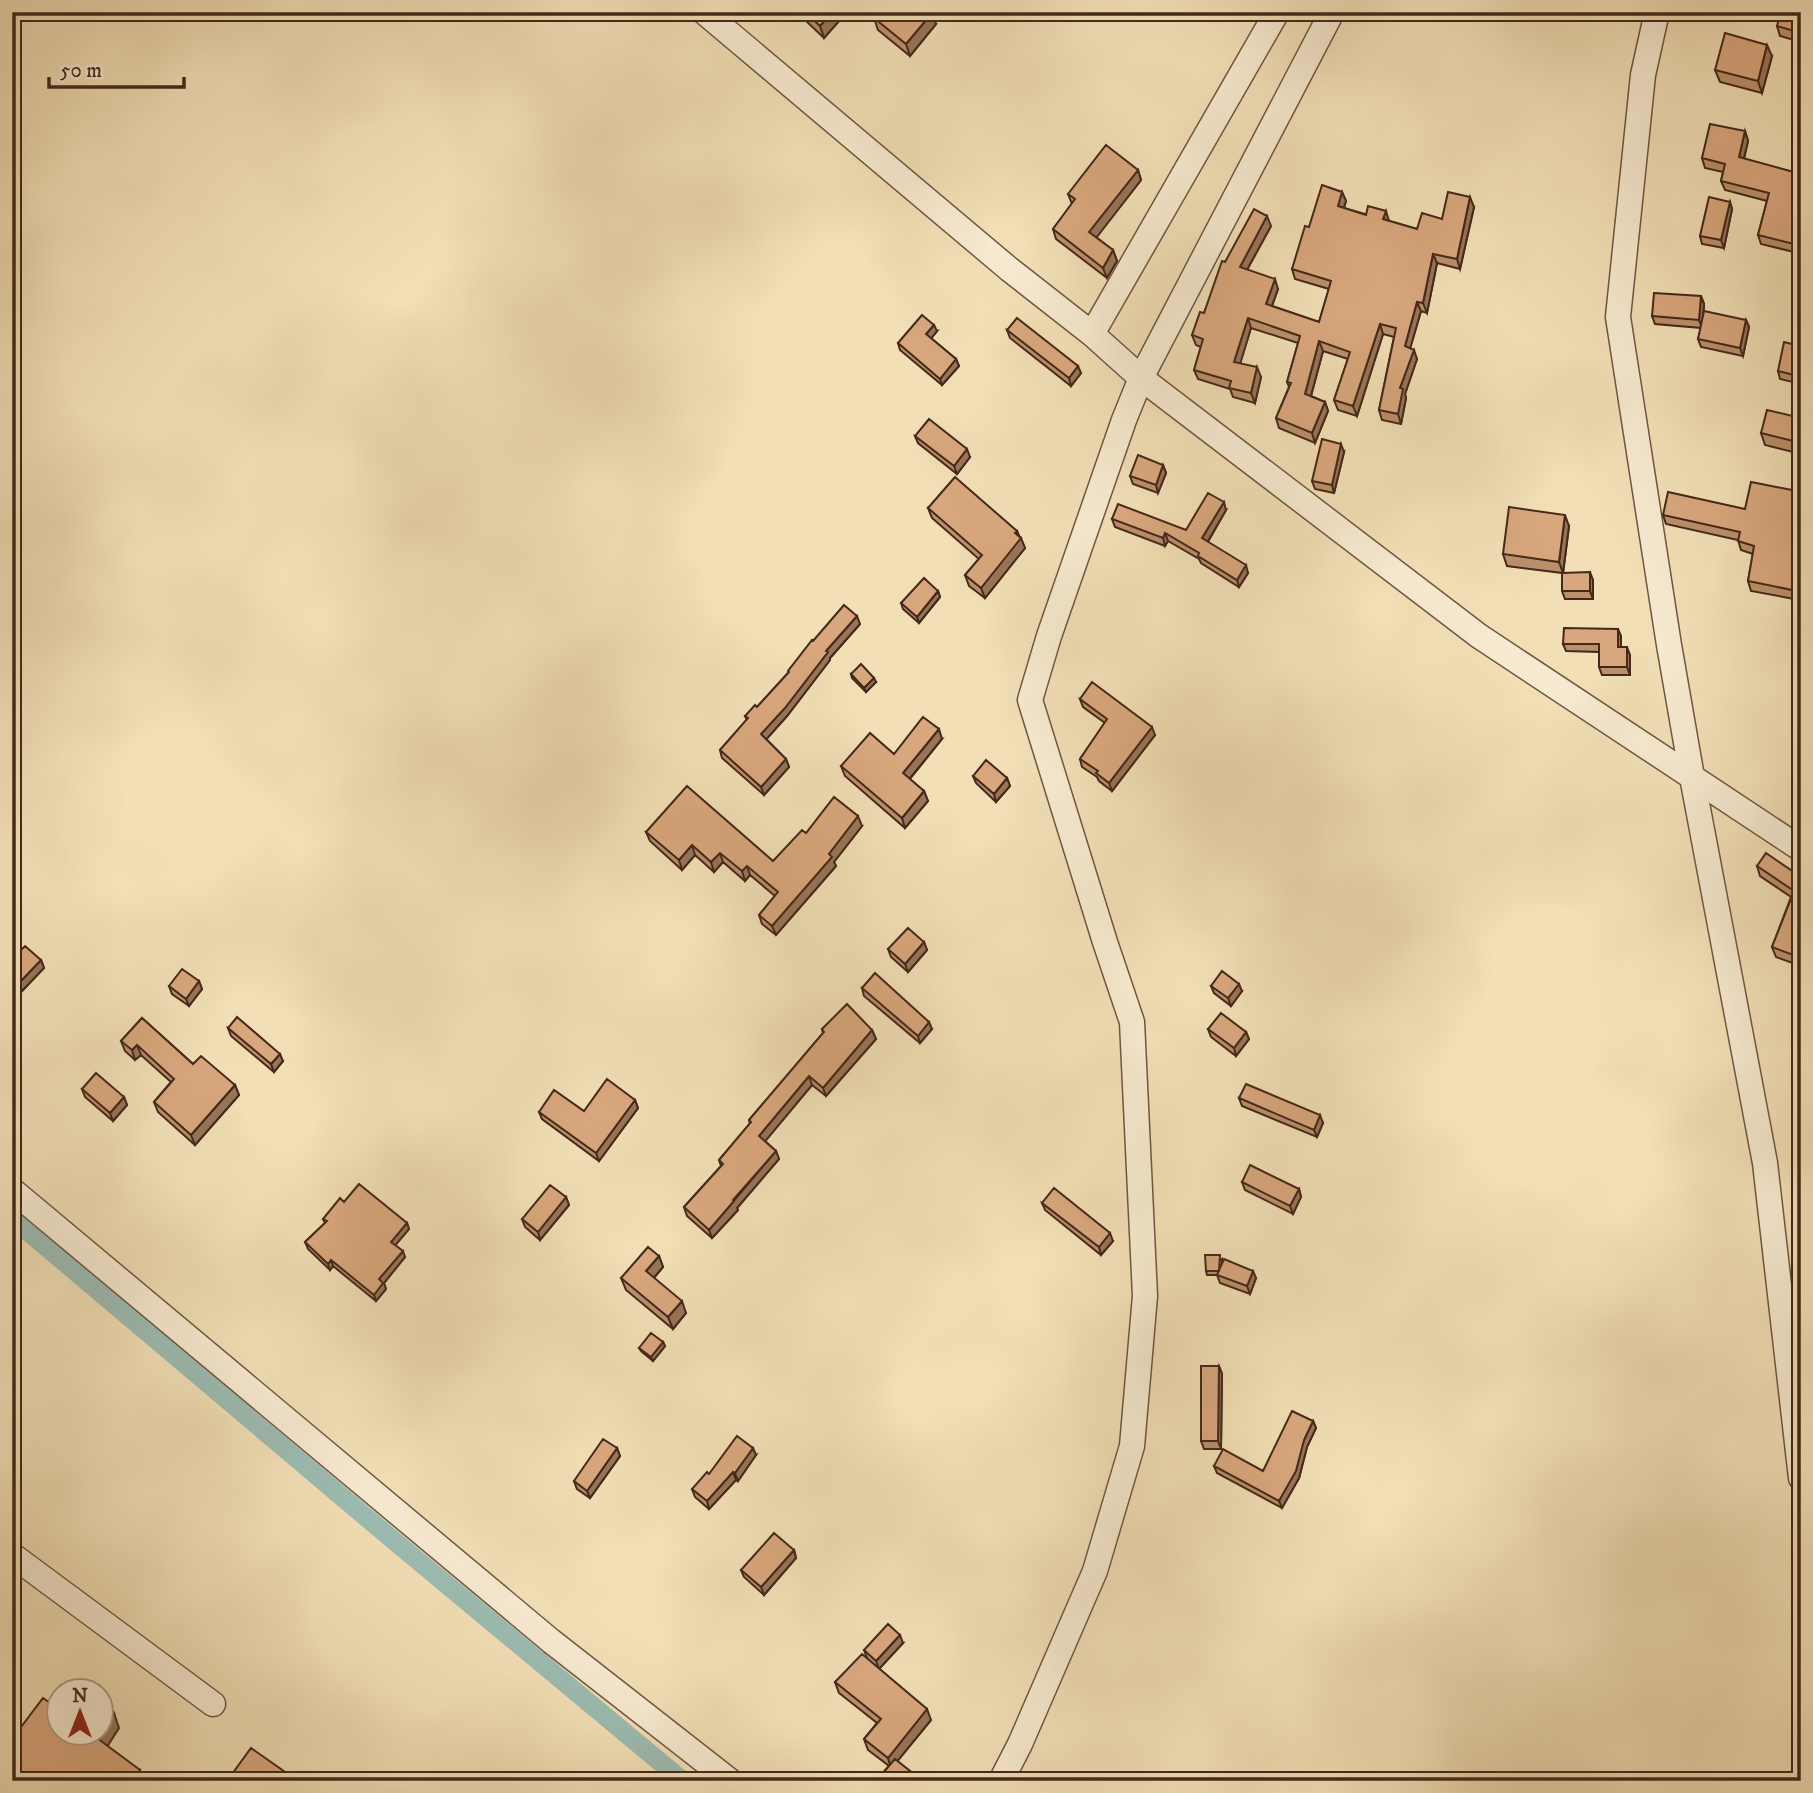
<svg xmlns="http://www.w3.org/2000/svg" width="1813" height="1793" viewBox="0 0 1813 1793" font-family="'IM FELL DW Pica',serif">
	<rect width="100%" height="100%" fill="#f2dfb6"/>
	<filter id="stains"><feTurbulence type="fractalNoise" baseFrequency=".00286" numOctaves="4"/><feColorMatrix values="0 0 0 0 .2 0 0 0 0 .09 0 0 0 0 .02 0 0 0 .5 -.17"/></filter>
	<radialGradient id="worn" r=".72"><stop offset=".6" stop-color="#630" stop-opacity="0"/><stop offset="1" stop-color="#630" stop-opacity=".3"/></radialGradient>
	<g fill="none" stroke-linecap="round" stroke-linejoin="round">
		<path stroke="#9cbcb2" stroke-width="19" d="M 12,1218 L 386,1534 L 683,1781"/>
		<defs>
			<path id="minor" d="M 704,12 L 1009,269 L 1092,334 L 1141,378 L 1479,636 L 1801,849
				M 1657,12 L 1643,75 L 1618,317 L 1669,645 L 1692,777 L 1765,1163 L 1801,1478
				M 1092,334 L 1277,12
				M 12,1190 L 551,1641 L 730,1781
				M 12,1555 L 213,1704
				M 1001,1781 L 1020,1744 L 1095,1571 L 1132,1446 L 1145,1296 L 1132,1022 L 1105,942 L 1030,700 L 1049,636 L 1124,420 L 1141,378 L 1332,12"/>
		</defs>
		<use href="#minor" stroke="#705641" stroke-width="27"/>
		<use href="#minor" stroke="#f7ead0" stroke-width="24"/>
	</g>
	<path fill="#bb906c" stroke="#44281a" stroke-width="2" d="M 802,12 L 847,12 L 824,38 L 805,20 Z
		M 1801,12 L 1801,42 L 1780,36 L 1777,26 Z
		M 874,18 L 936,24 L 910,56 L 878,30 Z
		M 1772,56 L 1762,93 L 1720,82 L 1715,70 Z
		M 1745,131 L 1748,141 L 1744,159 L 1801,174 L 1798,253 L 1761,244 L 1758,235 L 1767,201 L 1725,190 L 1721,181 L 1723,172 L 1705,168 L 1702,158 Z
		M 1138,170 L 1141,180 L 1096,237 L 1113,250 L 1117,261 L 1107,278 L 1056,239 L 1053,229 L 1072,204 L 1068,194 Z
		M 1342,192 L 1346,201 L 1344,208 L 1417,229 L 1474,207 L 1460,269 L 1437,263 L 1427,313 L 1421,311 L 1410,348 L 1417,359 L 1405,394 L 1406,398 L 1401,424 L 1382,420 L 1379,410 L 1394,337 L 1383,334 L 1357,416 L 1338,410 L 1334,400 L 1348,359 L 1323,351 L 1311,396 L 1325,402 L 1328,411 L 1315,443 L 1279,428 L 1276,418 L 1289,387 L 1287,382 L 1298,343 L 1251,328 L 1240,363 L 1261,377 L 1255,403 L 1233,397 L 1230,389 L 1198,379 L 1194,370 L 1201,347 L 1196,345 L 1192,335 L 1204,313 L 1225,262 L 1271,226 L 1247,270 L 1278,289 L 1272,306 L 1319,322 L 1329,289 L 1295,279 L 1292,269 L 1309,227 Z
		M 1730,202 L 1732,209 L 1724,248 L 1702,244 L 1700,236 Z
		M 1801,281 L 1801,313 L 1799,313 L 1795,301 Z
		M 1701,296 L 1704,304 L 1703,318 L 1746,320 L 1749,327 L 1743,356 L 1701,347 L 1698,339 L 1701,328 L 1655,324 L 1652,316 Z
		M 1007,330 L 1081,373 L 1071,386 L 1010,338 Z
		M 937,331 L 931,338 L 956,359 L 959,366 L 942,385 L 900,350 L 898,343 Z
		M 1800,346 L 1801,365 L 1797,383 L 1780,379 L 1778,371 Z
		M 1801,418 L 1801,454 L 1765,445 L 1761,433 Z
		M 915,436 L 970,457 L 957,474 L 918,443 Z
		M 1344,452 L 1334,493 L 1315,489 L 1312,481 Z
		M 1163,465 L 1166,473 L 1158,493 L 1133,484 L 1130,476 Z
		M 928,508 L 1017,531 L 1025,548 L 985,598 L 969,586 L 965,575 L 979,559 L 932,518 Z
		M 1745,509 L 1801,597 L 1800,600 L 1751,591 L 1748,581 L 1753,554 L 1741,550 L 1738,540 L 1666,524 L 1663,515 Z
		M 1226,510 L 1208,542 L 1248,573 L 1239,587 L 1201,563 L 1199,559 L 1168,541 L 1165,546 L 1115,527 L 1112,519 L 1186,530 Z
		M 1569,526 L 1563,573 L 1593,580 L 1593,599 L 1565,599 L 1562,591 L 1562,573 L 1507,566 L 1503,554 Z
		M 938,591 L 940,597 L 919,623 L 903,609 L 901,603 Z
		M 860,624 L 830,658 L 830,660 L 787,716 L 766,739 L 786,759 L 789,767 L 764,795 L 722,758 L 720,750 L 747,720 L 745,716 L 757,707 L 788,673 L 813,641 Z
		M 1621,636 L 1621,647 L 1630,655 L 1630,675 L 1602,675 L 1599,667 L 1599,652 L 1566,651 L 1563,644 Z
		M 851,674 L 876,682 L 866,692 L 852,678 Z
		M 1080,699 L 1155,735 L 1112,791 L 1099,781 L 1097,777 L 1082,767 L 1080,759 L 1105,723 L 1083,707 Z
		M 942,739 L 910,779 L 924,791 L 928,801 L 905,828 L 845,776 L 841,766 L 894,754 Z
		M 973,776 L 1007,778 L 1010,786 L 996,802 L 976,783 Z
		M 862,826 L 834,862 L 836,866 L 776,935 L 762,924 L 759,915 L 775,896 L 750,875 L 745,881 L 723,862 L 714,872 L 695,855 L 682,870 L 650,841 L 646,832 L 773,861 L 806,833 Z
		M 1757,866 L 1801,877 L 1801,966 L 1776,957 L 1772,947 L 1791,897 L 1760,876 Z
		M 924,942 L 927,950 L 908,972 L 891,957 L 888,949 Z
		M 12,959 L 41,960 L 44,968 L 22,991 L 12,982 Z
		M 199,981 L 202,989 L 189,1006 L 172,994 L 169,986 Z
		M 1211,986 L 1242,991 L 1231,1006 L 1214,993 Z
		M 862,988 L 932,1029 L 920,1043 L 864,996 Z
		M 142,1018 L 193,1064 L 235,1085 L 239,1095 L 195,1145 L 158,1112 L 154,1102 L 171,1082 L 141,1055 L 135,1060 L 125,1051 L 121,1041 Z
		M 228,1028 L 283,1061 L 274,1072 L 231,1036 Z
		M 822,1029 L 872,1030 L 876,1039 L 826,1096 L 812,1085 L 765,1141 L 776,1151 L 779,1159 L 737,1208 L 738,1210 L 712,1238 L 687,1216 L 684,1207 L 721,1166 L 719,1160 L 750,1124 L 749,1120 L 823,1033 Z
		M 1208,1029 L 1246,1032 L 1249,1039 L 1236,1056 L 1211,1037 Z
		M 82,1089 L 124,1097 L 127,1105 L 113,1121 L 85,1097 Z
		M 1239,1098 L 1323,1123 L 1317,1137 L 1242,1106 Z
		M 635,1100 L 638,1108 L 599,1161 L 542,1119 L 539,1112 L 584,1111 Z
		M 1242,1182 L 1299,1189 L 1301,1197 L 1293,1214 L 1245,1190 Z
		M 566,1197 L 569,1205 L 540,1240 L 525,1227 L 522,1219 Z
		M 344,1202 L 407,1223 L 409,1229 L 395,1245 L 405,1257 L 384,1283 L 386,1289 L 376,1301 L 333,1266 L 330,1270 L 308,1249 L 305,1242 L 325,1223 L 323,1219 Z
		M 1042,1203 L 1113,1241 L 1101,1255 L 1045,1210 Z
		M 659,1256 L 663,1267 L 654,1278 L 686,1313 L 673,1329 L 626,1290 L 621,1278 Z
		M 1222,1259 L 1222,1264 L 1256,1278 L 1250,1294 L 1220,1283 L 1217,1275 L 1207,1275 L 1206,1271 Z
		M 663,1342 L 665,1346 L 653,1361 L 641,1351 L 639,1348 Z
		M 1219,1366 L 1222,1374 L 1221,1449 L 1204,1449 L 1201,1441 Z
		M 1313,1421 L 1316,1428 L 1307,1447 L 1299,1478 L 1282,1508 L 1217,1473 L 1214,1466 L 1263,1471 Z
		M 617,1448 L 620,1456 L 590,1498 L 577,1489 L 574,1481 Z
		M 756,1455 L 738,1481 L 736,1480 L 709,1509 L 695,1497 L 692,1489 L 709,1474 Z
		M 794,1550 L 796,1558 L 764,1595 L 744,1577 L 741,1570 Z
		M 903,1643 L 879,1669 L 931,1720 L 897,1761 L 915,1775 L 917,1781 L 885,1781 L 882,1774 L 889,1766 L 868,1750 L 864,1739 L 877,1723 L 839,1693 L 835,1682 L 867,1658 L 864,1650 Z"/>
	<path fill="#987558" stroke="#44281a" stroke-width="2" d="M 832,12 L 847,12 L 824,38 L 820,26 Z
		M 932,13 L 936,24 L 910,56 L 906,44 Z
		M 1767,45 L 1772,56 L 1762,93 L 1758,81 Z
		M 1745,131 L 1748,141 L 1742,166 L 1739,157 Z
		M 1138,170 L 1141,180 L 1093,242 L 1089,232 Z
		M 1342,192 L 1346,201 L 1341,216 L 1338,206 Z
		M 1470,197 L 1474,207 L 1460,269 L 1457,259 Z
		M 1730,202 L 1732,209 L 1724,248 L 1721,240 Z
		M 1386,211 L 1389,221 L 1383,219 Z
		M 1267,216 L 1271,226 L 1243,277 L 1240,267 Z
		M 1801,220 L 1801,241 L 1798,253 L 1794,244 Z
		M 1113,250 L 1117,261 L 1107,278 L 1103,268 Z
		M 1433,254 L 1437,263 L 1427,313 L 1423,303 Z
		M 1275,279 L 1278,289 L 1269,314 L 1266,304 Z
		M 1701,296 L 1704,304 L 1702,328 L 1699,320 Z
		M 1417,302 L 1421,311 L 1408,356 L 1405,346 Z
		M 1248,318 L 1251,328 L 1238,371 L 1234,362 Z
		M 1746,320 L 1749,327 L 1743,356 L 1740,348 Z
		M 1380,324 L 1383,334 L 1357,416 L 1353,406 Z
		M 934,325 L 937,331 L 929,341 L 926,334 Z
		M 1319,341 L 1323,351 L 1309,403 L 1305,394 Z
		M 1800,346 L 1801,365 L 1797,383 L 1794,375 Z
		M 1414,350 L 1417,359 L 1405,394 L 1406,398 L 1401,424 L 1398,414 L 1400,388 Z
		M 956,359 L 959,366 L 942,385 L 940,379 Z
		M 1078,366 L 1081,373 L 1071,386 L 1069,378 Z
		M 1257,367 L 1261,377 L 1255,403 L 1251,393 Z
		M 1325,402 L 1328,411 L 1315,443 L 1312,433 Z
		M 1341,444 L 1344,452 L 1334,493 L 1332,485 Z
		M 967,449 L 970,457 L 957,474 L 954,466 Z
		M 1163,465 L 1166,473 L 1158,493 L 1156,485 Z
		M 1224,502 L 1226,510 L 1205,546 L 1202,538 Z
		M 1565,515 L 1569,526 L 1563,573 L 1559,562 Z
		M 1017,531 L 1020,539 L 1021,538 L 1025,548 L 985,598 L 981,588 Z
		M 1165,533 L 1168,541 L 1165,546 L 1163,538 Z
		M 1246,565 L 1248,573 L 1239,587 L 1237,580 Z
		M 1801,570 L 1801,597 L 1800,600 L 1797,591 Z
		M 1590,572 L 1593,580 L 1593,599 L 1590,591 Z
		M 938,591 L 940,597 L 919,623 L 917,617 Z
		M 857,616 L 860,624 L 830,658 L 830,660 L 787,716 L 764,742 L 761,734 L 826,651 Z
		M 1618,629 L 1621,636 L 1621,655 L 1618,647 Z
		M 1627,647 L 1630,655 L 1630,675 L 1627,667 Z
		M 874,678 L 876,682 L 866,692 L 864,688 Z
		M 1152,727 L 1155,735 L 1112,791 L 1109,783 Z
		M 939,729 L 942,739 L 906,783 L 903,773 Z
		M 786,759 L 789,767 L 764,795 L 761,787 Z
		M 1007,778 L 1010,786 L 996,802 L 994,794 Z
		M 924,791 L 928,801 L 905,828 L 902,818 Z
		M 858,816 L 862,826 L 834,862 L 836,866 L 776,935 L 772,926 Z
		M 692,845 L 695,855 L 682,870 L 679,860 Z
		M 720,853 L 723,862 L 714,872 L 711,862 Z
		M 747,866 L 750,875 L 745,881 L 742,871 Z
		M 924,942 L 927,950 L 908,972 L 905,964 Z
		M 41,960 L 44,968 L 22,991 L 19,983 Z
		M 199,981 L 202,989 L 189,1006 L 186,999 Z
		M 1239,984 L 1242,991 L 1231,1006 L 1228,998 Z
		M 929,1022 L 932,1029 L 920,1043 L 918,1036 Z
		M 872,1030 L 876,1039 L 826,1096 L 823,1088 Z
		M 1246,1032 L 1249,1039 L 1236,1056 L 1234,1048 Z
		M 137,1045 L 141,1055 L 135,1060 L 132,1050 Z
		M 280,1054 L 283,1061 L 274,1072 L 271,1064 Z
		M 809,1076 L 812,1085 L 762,1145 L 759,1136 Z
		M 235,1085 L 239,1095 L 195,1145 L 191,1135 Z
		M 124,1097 L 127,1105 L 113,1121 L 110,1113 Z
		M 635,1100 L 638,1108 L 599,1161 L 596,1153 Z
		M 1320,1115 L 1323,1123 L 1317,1137 L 1314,1130 Z
		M 776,1151 L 779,1159 L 737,1208 L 738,1210 L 712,1238 L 709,1230 Z
		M 1299,1189 L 1301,1197 L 1293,1214 L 1290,1206 Z
		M 566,1197 L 569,1205 L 540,1240 L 538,1232 Z
		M 407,1223 L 409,1229 L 393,1248 L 391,1242 Z
		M 1110,1233 L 1113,1241 L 1101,1255 L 1099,1247 Z
		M 403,1251 L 405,1257 L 384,1283 L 386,1289 L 376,1301 L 374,1295 L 379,1279 Z
		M 659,1256 L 663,1267 L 650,1282 L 646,1271 Z
		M 331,1260 L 333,1266 L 330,1270 L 328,1264 Z
		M 1253,1271 L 1256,1278 L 1250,1294 L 1247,1286 Z
		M 682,1301 L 686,1313 L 673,1329 L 668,1317 Z
		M 663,1342 L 665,1346 L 653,1361 L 651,1357 Z
		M 1219,1366 L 1222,1374 L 1221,1449 L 1218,1441 Z
		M 1313,1421 L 1316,1428 L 1307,1447 L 1299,1478 L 1282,1508 L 1279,1501 L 1304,1440 Z
		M 617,1448 L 620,1456 L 590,1498 L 587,1491 Z
		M 753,1448 L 756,1455 L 738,1481 L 735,1473 Z
		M 733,1472 L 736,1480 L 709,1509 L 707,1501 Z
		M 794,1550 L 796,1558 L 764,1595 L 761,1587 Z
		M 900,1635 L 903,1643 L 879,1669 L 876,1661 Z
		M 927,1709 L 931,1720 L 891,1769 L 888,1758 Z
		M 114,1713 L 119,1728 L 103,1753 L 97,1738 L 100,1733 L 102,1733 L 102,1731 Z
		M 140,1770 L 144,1781 L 132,1781 Z"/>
	<path fill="#d9a77d" stroke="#44281a" stroke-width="2" d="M 805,12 L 832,12 L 820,26 Z
		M 878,12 L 931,12 L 932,13 L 906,44 L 874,18 Z
		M 1781,12 L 1801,12 L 1801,33 L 1777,26 Z
		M 1725,33 L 1767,45 L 1758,81 L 1715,70 Z
		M 1710,124 L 1745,131 L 1739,157 L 1801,174 L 1801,187 L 1797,200 L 1801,201 L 1801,220 L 1794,244 L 1758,235 L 1769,193 L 1721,181 L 1725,164 L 1702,158 Z
		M 1106,145 L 1138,170 L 1089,232 L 1113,250 L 1103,268 L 1053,229 L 1075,199 L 1068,194 Z
		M 1322,185 L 1342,192 L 1338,206 L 1366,215 L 1368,206 L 1386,211 L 1383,219 L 1417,229 L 1422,213 L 1442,219 L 1448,192 L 1470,197 L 1457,259 L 1433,254 L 1423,303 L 1417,302 L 1405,346 L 1414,350 L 1400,388 L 1403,389 L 1398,414 L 1379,410 L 1396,328 L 1380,324 L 1353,406 L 1334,400 L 1350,352 L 1319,341 L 1305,394 L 1325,402 L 1312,433 L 1276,418 L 1291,383 L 1287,382 L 1300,336 L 1248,318 L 1234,362 L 1257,367 L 1251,393 L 1229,388 L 1231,381 L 1194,370 L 1203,339 L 1192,335 L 1200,312 L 1204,313 L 1222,261 L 1225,262 L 1254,209 L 1267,216 L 1240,267 L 1275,279 L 1266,304 L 1319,322 L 1331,281 L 1292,269 L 1305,226 L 1309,227 Z
		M 1709,197 L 1730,202 L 1721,240 L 1700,236 Z
		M 1799,281 L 1801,281 L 1801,303 L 1795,301 Z
		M 1654,293 L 1701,296 L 1699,320 L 1652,316 Z
		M 1704,311 L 1746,320 L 1740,348 L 1698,339 Z
		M 922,315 L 934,325 L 926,334 L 956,359 L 940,379 L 898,343 Z
		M 1017,318 L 1078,366 L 1069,378 L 1007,330 Z
		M 1784,342 L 1800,346 L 1794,375 L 1778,371 Z
		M 1767,410 L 1801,418 L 1801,443 L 1761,433 Z
		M 929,419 L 967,449 L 954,466 L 915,436 Z
		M 1322,439 L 1341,444 L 1332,485 L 1312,481 Z
		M 1138,455 L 1163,465 L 1156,485 L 1130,476 Z
		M 1801,476 L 1801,570 L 1797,591 L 1748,581 L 1754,546 L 1738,541 L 1740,532 L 1663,515 L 1668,492 L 1745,509 L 1751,482 L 1797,491 Z
		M 955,477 L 1017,531 L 1015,533 L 1021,538 L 981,588 L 965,575 L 982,555 L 928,508 Z
		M 1208,493 L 1224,502 L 1202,538 L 1246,565 L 1237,580 L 1198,556 L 1199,553 L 1165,533 L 1163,538 L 1112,519 L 1118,504 L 1186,530 Z
		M 1509,507 L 1565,515 L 1559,562 L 1503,554 Z
		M 1590,572 L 1590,591 L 1562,591 L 1562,573 Z
		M 924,578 L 938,591 L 917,617 L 901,603 Z
		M 844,605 L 857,616 L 826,651 L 828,652 L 785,708 L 761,734 L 786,759 L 761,787 L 720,750 L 748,718 L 745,716 L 755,705 L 757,707 L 789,672 L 788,671 L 812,640 L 813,641 Z
		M 1564,628 L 1618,629 L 1618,647 L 1627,647 L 1627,667 L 1599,667 L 1599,644 L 1563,644 Z
		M 861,664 L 874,678 L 864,688 L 851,674 Z
		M 1092,682 L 1152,727 L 1109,783 L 1096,773 L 1098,771 L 1080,759 L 1107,719 L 1080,699 Z
		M 923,717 L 939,729 L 903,773 L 924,791 L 902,818 L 841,766 L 870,733 L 894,754 Z
		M 986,760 L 1007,778 L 994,794 L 973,776 Z
		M 687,786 L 773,861 L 802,830 L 806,833 L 834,797 L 858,816 L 829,854 L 832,857 L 772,926 L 759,915 L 778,892 L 747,866 L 742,871 L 720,853 L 711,862 L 692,845 L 679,860 L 646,832 Z
		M 1766,853 L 1801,877 L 1801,958 L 1772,947 L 1794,891 L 1757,866 Z
		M 908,928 L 924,942 L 905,964 L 888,949 Z
		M 25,946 L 41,960 L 19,983 L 12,977 L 12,959 Z
		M 182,969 L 199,981 L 186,999 L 169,986 Z
		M 1222,971 L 1239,984 L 1228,998 L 1211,986 Z
		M 875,973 L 929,1022 L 918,1036 L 862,988 Z
		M 847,1004 L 872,1030 L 823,1088 L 809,1076 L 759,1136 L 776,1151 L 733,1200 L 734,1201 L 709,1230 L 684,1207 L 723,1164 L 719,1160 L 751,1122 L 749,1120 L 824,1032 L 822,1029 Z
		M 1221,1013 L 1246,1032 L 1234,1048 L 1208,1029 Z
		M 237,1017 L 280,1054 L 271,1064 L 228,1028 Z
		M 142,1018 L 193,1064 L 201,1056 L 235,1085 L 191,1135 L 154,1102 L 174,1079 L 137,1045 L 132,1050 L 121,1041 Z
		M 96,1073 L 124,1097 L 110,1113 L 82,1089 Z
		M 607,1079 L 635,1100 L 596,1153 L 539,1112 L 554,1090 L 584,1111 Z
		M 1246,1084 L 1320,1115 L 1314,1130 L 1239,1098 Z
		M 1250,1165 L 1299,1189 L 1290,1206 L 1242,1182 Z
		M 359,1184 L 407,1223 L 391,1242 L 403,1251 L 379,1279 L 383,1283 L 374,1295 L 331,1260 L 328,1264 L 305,1242 L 327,1221 L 323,1219 L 340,1198 L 344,1202 Z
		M 550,1185 L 566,1197 L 538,1232 L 522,1219 Z
		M 1054,1188 L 1110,1233 L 1099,1247 L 1042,1203 Z
		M 648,1247 L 659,1256 L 646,1271 L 682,1301 L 668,1317 L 621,1278 Z
		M 1205,1255 L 1220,1255 L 1219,1271 L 1206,1271 Z
		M 1224,1259 L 1253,1271 L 1247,1286 L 1217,1275 Z
		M 651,1333 L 663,1342 L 651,1357 L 639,1348 Z
		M 1201,1366 L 1219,1366 L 1218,1441 L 1201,1441 Z
		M 1292,1411 L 1313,1421 L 1304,1440 L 1296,1471 L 1279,1501 L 1214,1466 L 1223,1449 L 1263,1471 Z
		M 737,1436 L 753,1448 L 735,1473 L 733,1472 L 707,1501 L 692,1489 L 707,1472 L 709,1474 Z
		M 603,1439 L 617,1448 L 587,1491 L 574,1481 Z
		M 774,1533 L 794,1550 L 761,1587 L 741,1570 Z
		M 888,1624 L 900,1635 L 876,1661 L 864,1650 Z
		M 862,1654 L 927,1709 L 888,1758 L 864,1739 L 881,1719 L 835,1682 Z
		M 43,1698 L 60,1710 L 60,1733 L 100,1733 L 97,1738 L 140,1770 L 132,1781 L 12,1781 L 12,1739 Z
		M 102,1705 L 114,1713 L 102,1731 Z
		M 251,1748 L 298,1781 L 227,1781 Z
		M 895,1759 L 915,1775 L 910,1781 L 890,1781 L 882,1774 Z"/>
	<rect width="1813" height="1793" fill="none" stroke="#f2dfb6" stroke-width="42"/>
	<rect x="14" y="14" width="1785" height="1765" fill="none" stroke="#44281a" stroke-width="3.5"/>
	<rect x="21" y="21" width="1771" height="1751" fill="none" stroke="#44281a" stroke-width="2"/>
	<g transform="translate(80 1712)"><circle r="33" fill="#f7ead0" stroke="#af9c87" stroke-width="2"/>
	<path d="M0-5L12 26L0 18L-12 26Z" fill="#8f2418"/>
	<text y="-10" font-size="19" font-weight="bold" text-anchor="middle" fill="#44281a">N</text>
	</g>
	<path d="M49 77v10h135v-10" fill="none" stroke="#44281a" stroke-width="3.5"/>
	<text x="60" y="77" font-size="21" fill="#44281a" stroke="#f7ead0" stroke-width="5" paint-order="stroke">50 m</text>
	<rect width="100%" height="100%" filter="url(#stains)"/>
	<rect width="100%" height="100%" fill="url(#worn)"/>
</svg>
